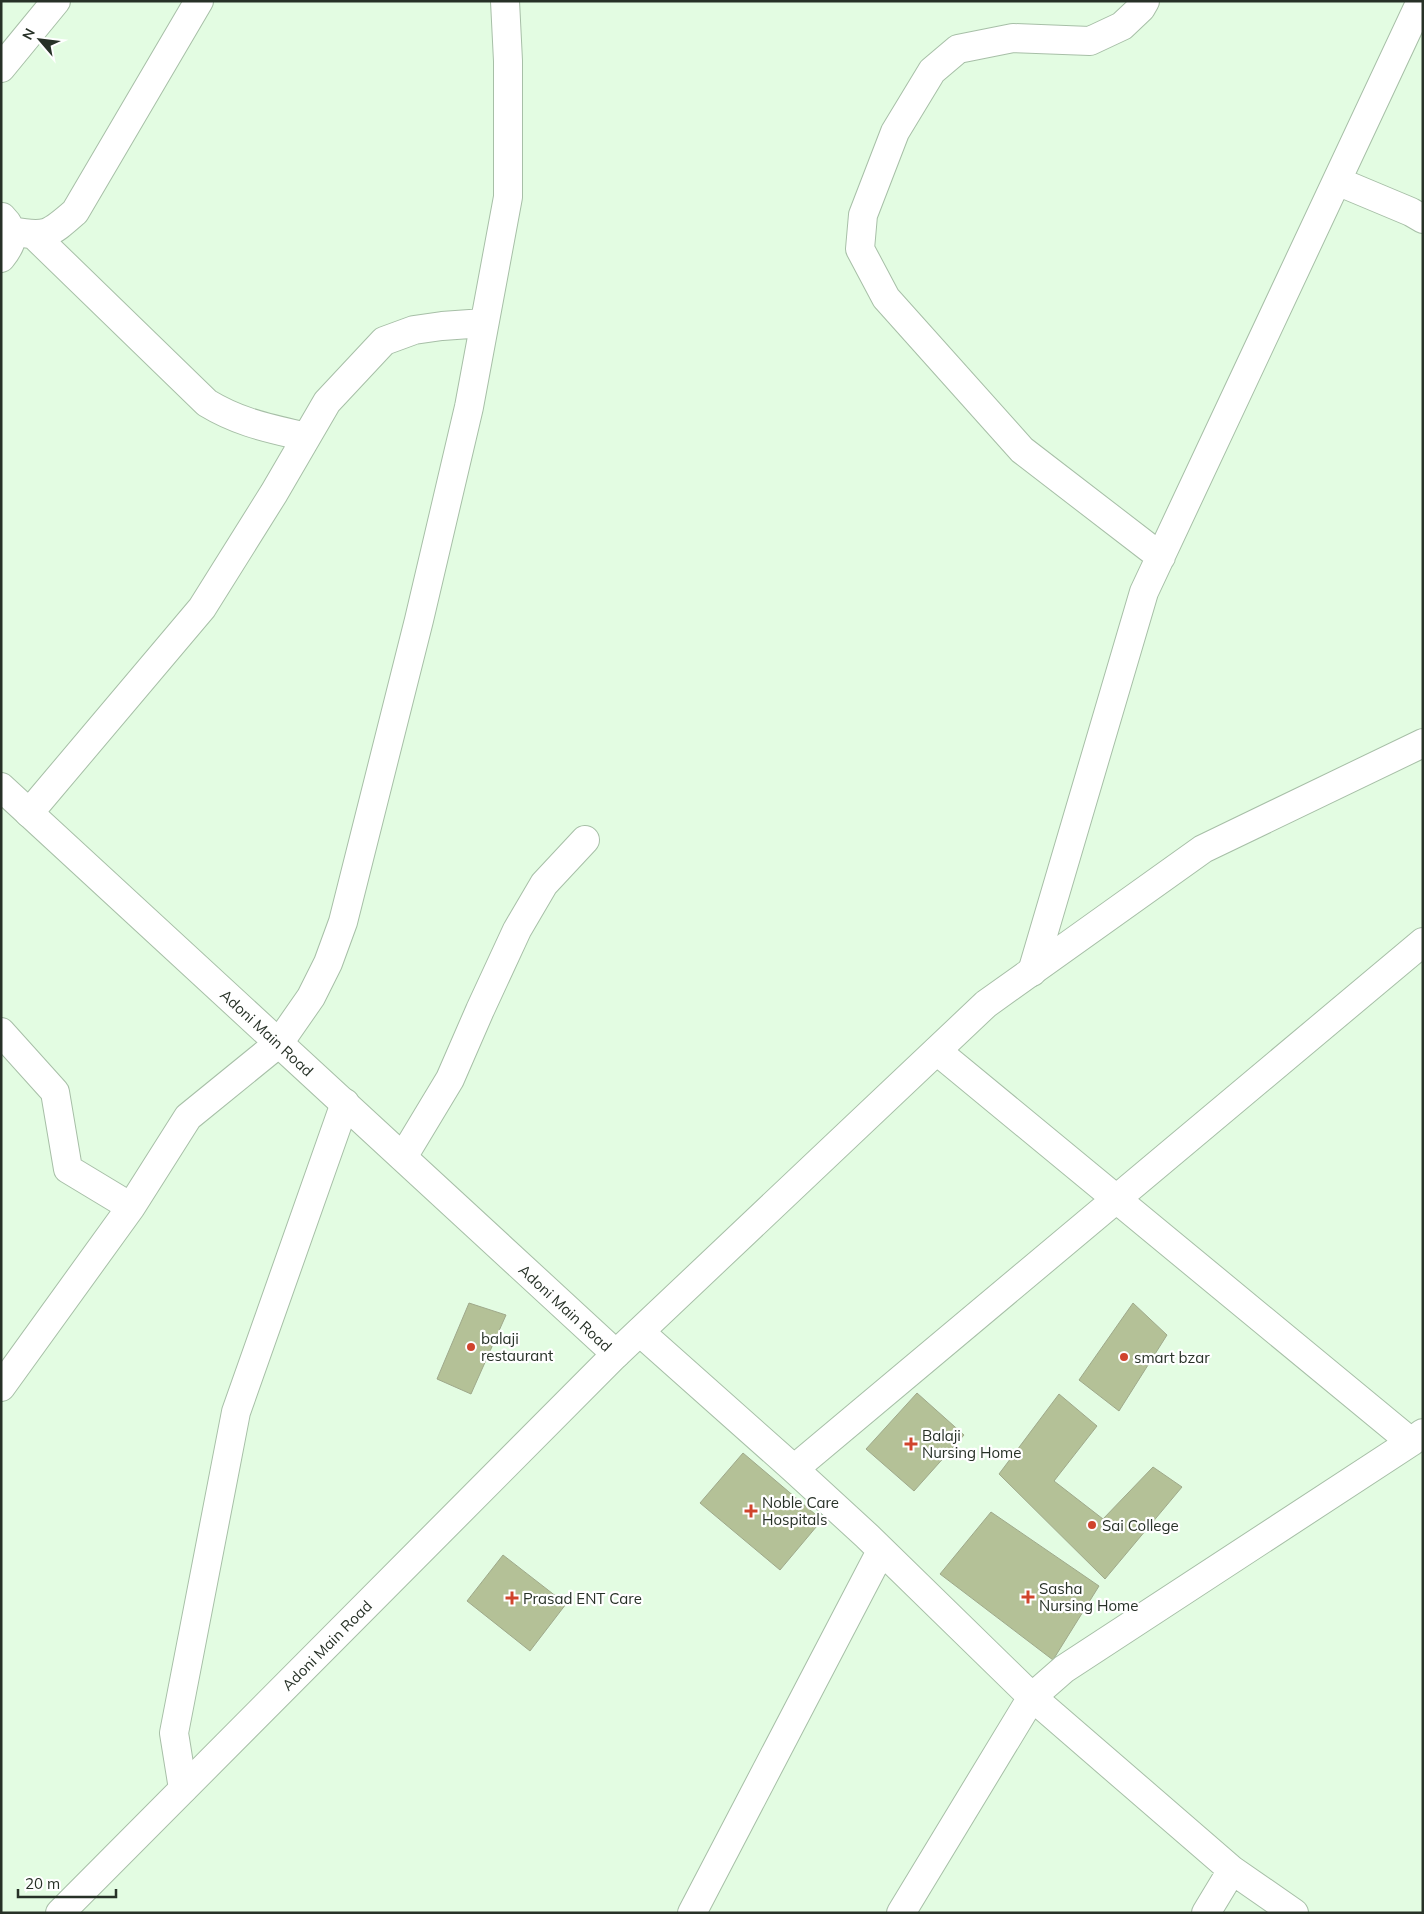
<svg xmlns="http://www.w3.org/2000/svg" width="1424" height="1914" viewBox="0 0 1424 1914" font-family="Mulish,sans-serif">
	<rect width="100%" height="100%" fill="#e3fce2"/>
	<path fill="#b4c197" stroke="#9fa98b" d="M 469,1303 L 506,1315 L 471,1394 L 437,1379 Z
		M 1133,1303 L 1167,1335 L 1119,1411 L 1079,1380 Z
		M 917,1393 L 964,1435 L 914,1491 L 866,1449 Z
		M 1059,1394 L 1097,1426 L 1054,1481 L 1103,1519 L 1153,1467 L 1182,1487 L 1105,1579 L 999,1474 Z
		M 743,1453 L 822,1520 L 780,1570 L 700,1503 Z
		M 991,1512 L 1099,1586 L 1053,1660 L 940,1574 Z
		M 503,1555 L 566,1604 L 530,1651 L 467,1601 Z"/>
	<g fill="none" stroke-linecap="round" stroke-linejoin="round">
		<defs>
			<path id="minor" d="M 1145,1 L 1141,8 L 1122,26 L 1090,41 L 1013,38 L 958,49 L 932,71 L 895,132 L 863,215 L 860,249 L 886,298 L 1022,450 L 1161,557
				M 1,68 L 56,1
				M 1337,181 L 1411,212 L 1423,219
				M 12,231 C 46,238 50,234 75,212 L 199,1
				M 35,236 L 207,403 C 240,423 269,428 306,437
				M 1,258 C 13,243 17,232 2,217
				M 29,813 L 202,608 L 274,493 L 327,402 L 384,341 L 414,330 L 442,326 L 484,323
				M 1032,972 L 1144,592 L 1421,1
				M 1,1032 L 55,1092 L 68,1169 L 131,1207 L 188,1117 L 279,1043 L 311,997 L 328,963 L 343,922 L 419,620 L 469,407 L 508,197 L 508,61 L 505,1
				M 937,1051 L 1411,1442
				M 403,1157 L 450,1079 L 480,1010 L 517,930 L 544,884 L 585,840
				M 640,1332 L 794,1469 L 867,1536 L 1032,1697 L 1064,1669 L 1411,1442 L 1423,1433
				M 1,1387 L 131,1207
				M 794,1469 L 1423,942
				M 183,1789 L 174,1733 L 236,1412 L 345,1103
				M 692,1913 L 881,1551
				M 901,1913 L 1032,1697 L 1232,1870 L 1294,1913
				M 1206,1913 L 1232,1870"/>
			<g id="tertiary">
				<path id="s1" d="M 1,787 L 616,1354"/>
			</g>
			<g id="primary">
				<path id="s2" d="M 60,1913 L 616,1354 L 986,1004 L 1203,849 L 1423,743"/>
			</g>
		</defs>
		<use href="#minor" stroke="#a7bfa7" stroke-width="30"/>
		<use href="#tertiary" stroke="#a7bfa7" stroke-width="30"/>
		<use href="#primary" stroke="#a7bfa7" stroke-width="30"/>
		<use href="#minor" stroke="#fff" stroke-width="28"/>
		<use href="#tertiary" stroke="#fff" stroke-width="28"/>
		<use href="#primary" stroke="#fff" stroke-width="28"/>
	</g>
	<g fill="#d0442d" stroke="#fff" stroke-width="2">
		<circle cx="471" cy="1347" r="5"/>
		<circle cx="1124" cy="1357" r="5"/>
		<path d="M908.5 1436.5h5v5h5v5h-5v5h-5v-5h-5v-5h5z"/>
		<path d="M748.5 1503.5h5v5h5v5h-5v5h-5v-5h-5v-5h5z"/>
		<circle cx="1092" cy="1525" r="5"/>
		<path d="M1025.5 1589.5h5v5h5v5h-5v5h-5v-5h-5v-5h5z"/>
		<path d="M509.5 1590.5h5v5h5v5h-5v5h-5v-5h-5v-5h5z"/>
	</g>
	<g text-anchor="middle" dominant-baseline="central" stroke-width="4.5" stroke-linejoin="round" paint-order="stroke">
		<g font-size="15" fill="#273127" stroke="#fff">
			<text stroke="none"><textPath href="#s1" startOffset="362">Adoni Main Road</textPath></text>
			<text stroke="none"><textPath href="#s1" startOffset="768">Adoni Main Road</textPath></text>
			<text stroke="none"><textPath href="#s2" startOffset="378">Adoni Main Road</textPath></text>
		</g>
		<g font-size="15" fill="#273127" stroke="#fff" text-anchor="start">
			<text x="481" y="1338">balaji<tspan x="481" dy="17">restaurant</tspan></text>
			<text x="1134" y="1357">smart bzar</text>
			<text x="922" y="1435">Balaji<tspan x="922" dy="17">Nursing Home</tspan></text>
			<text x="762" y="1502">Noble Care<tspan x="762" dy="17">Hospitals</tspan></text>
			<text x="1102" y="1525">Sai College</text>
			<text x="1039" y="1588">Sasha<tspan x="1039" dy="17">Nursing Home</tspan></text>
			<text x="523" y="1598">Prasad ENT Care</text>
		</g>
	</g>
	<rect width="1424" height="1914" fill="none" stroke="#273127" stroke-width="5"/>
	<g transform="translate(40 40) rotate(298)" stroke="#ffffff" stroke-width="4" paint-order="stroke">
	<path d="M0-4L9 19L0 12L-9 19Z" fill="#273127"/>
	<text y="-8" font-size="14" font-weight="bold" text-anchor="middle" fill="#273127">N</text>
	</g>
	<path d="M18 1889v8h98v-8" fill="none" stroke="#273127" stroke-width="2.5"/>
	<text x="25" y="1889" font-size="15" fill="#273127" stroke="#ffffff" stroke-width="4" paint-order="stroke">20 m</text>
</svg>
